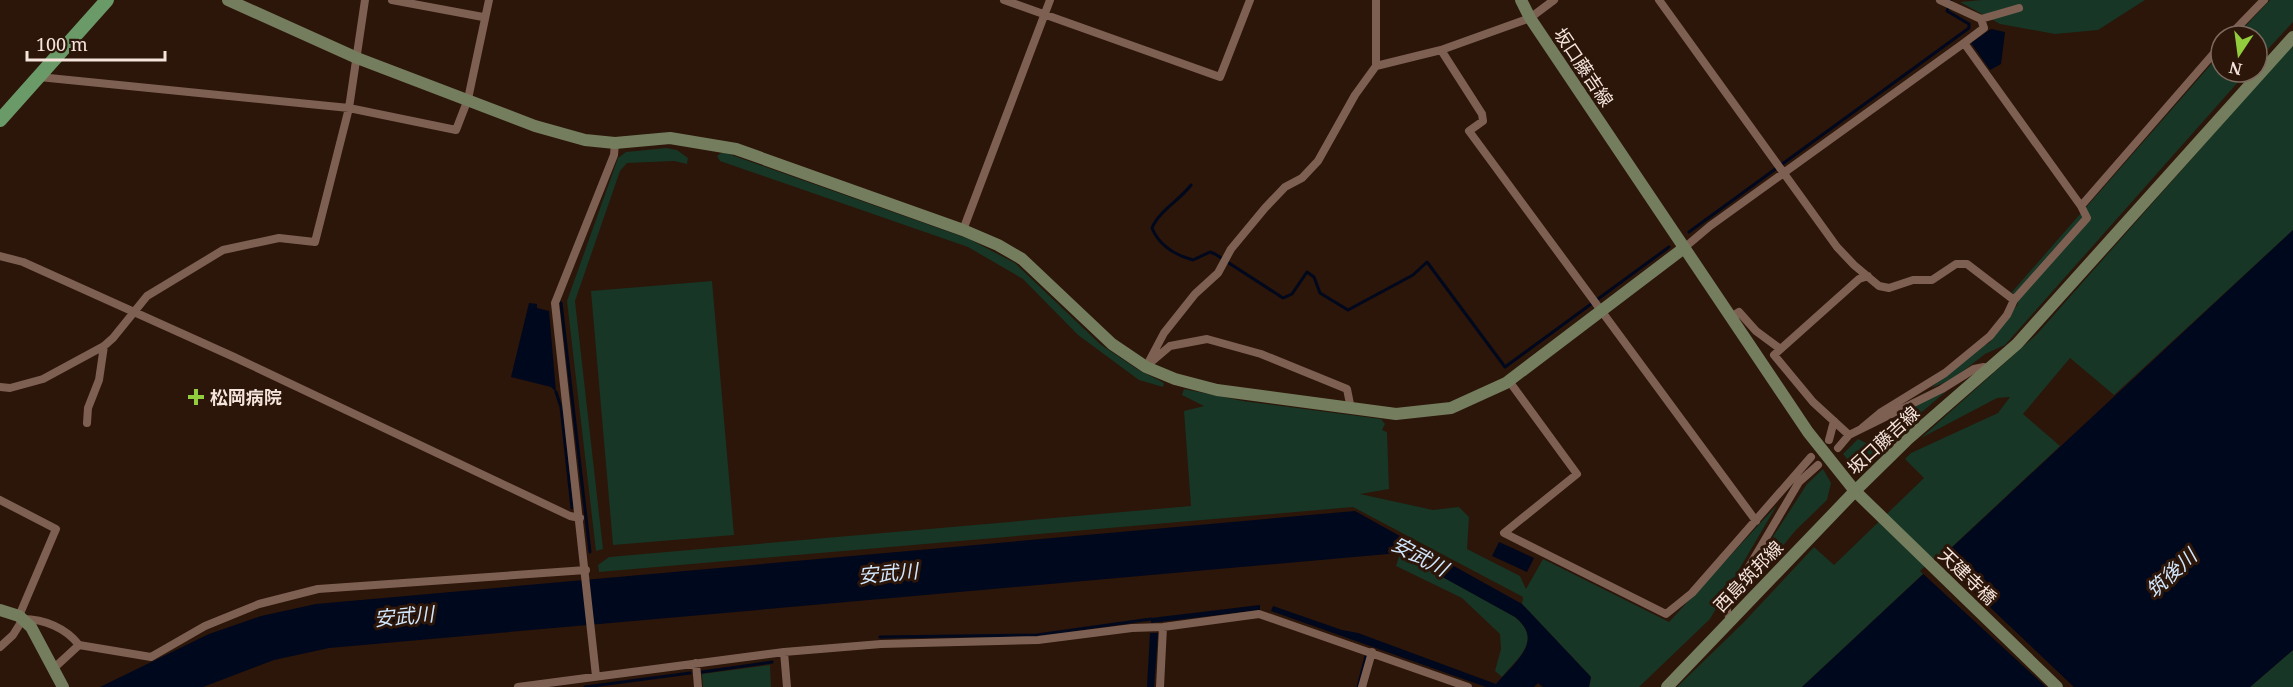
<svg xmlns="http://www.w3.org/2000/svg" width="2293" height="687" viewBox="0 0 2293 687" font-family="'Noto Serif','Noto Sans JP',serif">
	<rect width="100%" height="100%" fill="#2c1509"/>
	<path fill="#173625" d="M 1982,0 L 2145,0 L 2098,30 L 2055,34 L 2000,24 L 1960,2 Z
		M 2270,0 L 2293,0 L 2293,22 L 2257,61 L 2257,36 L 2236,36 Z
		M 2293,44 L 2293,230 L 2114,395 L 2070,358 L 2023,414 L 2060,446 L 1802,687 L 1677,687 L 1743,623 L 1814,547 L 1834,565 L 1924,478 L 1905,459 L 1911,453 L 1998,413 L 2010,397 L 1997,398 L 1921,438 L 2037,334 Z
		M 2221,53 L 2221,72 L 2247,72 L 2005,345 L 1985,354 L 1953,379 L 1931,388 L 1972,351 L 1989,343 L 2018,304 L 2012,292 Z
		M 666,148 L 677,150 L 688,158 L 687,164 L 674,161 L 627,163 L 620,171 L 575,301 L 603,549 L 596,551 L 567,301 L 618,158 L 626,152 Z
		M 723,152 L 969,239 L 1015,263 L 1100,344 L 1137,369 L 1164,383 L 1163,387 L 1139,380 L 1078,335 L 1023,279 L 968,247 L 720,161 L 717,156 Z
		M 712,281 L 734,535 L 613,545 L 591,291 Z
		M 1950,388 L 1861,464 L 1851,464 L 1843,454 L 1858,439 L 1866,443 L 1902,411 Z
		M 1184,389 L 1243,401 L 1381,419 L 1385,424 L 1382,430 L 1387,432 L 1389,489 L 1360,494 L 1433,510 L 1459,507 L 1469,517 L 1467,549 L 1520,576 L 1526,589 L 1543,559 L 1669,622 L 1777,505 L 1710,619 L 1639,687 L 1589,687 L 1591,677 L 1522,604 L 1523,597 L 1353,507 L 599,572 L 598,565 L 609,557 L 1191,506 L 1184,411 L 1204,406 L 1182,395 Z
		M 1823,469 L 1831,483 L 1827,500 L 1796,530 L 1735,603 L 1736,594 L 1807,484 Z
		M 1400,553 L 1515,617 C 1543,640 1519,656 1502,677 L 1495,671 L 1501,649 L 1500,634 L 1462,598 L 1396,566 Z
		M 2293,650 L 2293,687 L 2250,687 Z
		M 770,665 L 771,687 L 703,687 L 702,674 Z"/>
	<path fill="#00081d" d="M 1991,29 L 2005,32 L 2001,64 L 1990,70 L 1971,43 Z
		M 2293,230 L 2293,650 L 2250,687 L 1802,687 Z
		M 529,303 L 537,304 L 537,308 L 549,311 L 556,392 L 551,387 L 511,377 Z
		M 1355,511 L 1522,604 L 1591,677 L 1589,687 L 1543,687 L 1538,683 L 1534,687 L 1486,687 L 1271,611 L 1273,606 L 1342,630 L 1358,633 L 1496,684 C 1515,662 1545,641 1515,617 L 1399,553 L 329,648 L 274,660 L 203,687 L 100,687 L 209,634 L 261,616 L 316,604 Z
		M 1499,542 L 1534,558 L 1527,572 L 1492,556 Z
		M 1260,605 L 1260,610 L 1151,623 L 1151,618 Z
		M 1150,633 L 1158,633 L 1154,687 L 1147,687 Z"/>
	<path fill="#2c1509" d="M 1937,555 L 1976,594 L 2074,687 L 2046,687 L 1920,571 Z"/>
	<g fill="none" stroke-linecap="round" stroke-linejoin="round">
		<path stroke="#00081d" stroke-width="3" d="M 1191,185 C 1180,200 1159,211 1152,228 C 1159,245 1175,255 1193,260 L 1210,252 L 1215,254 L 1283,298 L 1292,294 L 1307,272 L 1314,277 L 1320,293 L 1348,310 L 1413,275 L 1427,262 L 1505,367 L 1669,247
			M 1689,232 L 1969,28 L 1969,24 L 1947,11 L 1951,0
			M 561,303 L 590,552
			M 556,392 L 561,407 L 572,508
			M 880,637 L 1037,635 L 1151,619
			M 702,672 L 772,662
			M 585,687 L 690,673
			M 1358,687 L 1366,656"/>
		<path stroke="#7d6052" stroke-width="8" d="M 392,0 L 483,17
			M 1004,0 L 1220,77 L 1250,0
			M 1376,0 L 1376,66
			M 1659,0 L 1837,247 L 1854,265 L 1879,286 L 1889,288 L 1913,280 L 1932,280 L 1956,264 L 1967,264 L 2014,300
			M 1940,0 L 1981,19 L 2019,8
			M 2229,36 L 2264,0
			M 1964,43 L 1984,28 L 1981,19
			M 1441,50 L 1482,114 L 1483,121 L 1469,131 L 1756,521
			M 39,77 L 349,108 L 456,130 L 468,99 L 489,0
			M 963,230 L 1050,0
			M 1684,248 L 1710,226 L 1964,43 L 2081,206 L 2221,45
			M 0,256 L 23,262 L 234,357 L 570,516 L 580,518
			M 1731,317 L 1739,312 L 1756,331 L 1779,348
			M 1150,363 L 1170,346 L 1207,339 L 1261,354 L 1347,389 L 1351,409
			M 1146,367 L 1164,333 L 1195,294 L 1218,273 L 1231,249 L 1265,208 L 1285,187 L 1302,178 L 1318,161 L 1355,95 L 1376,66 L 1441,50 L 1530,18 L 1554,0
			M 1509,381 L 1577,474 L 1504,533 L 1666,614 L 1692,593 L 1811,457
			M 0,387 L 10,388 L 43,379 L 104,346 L 113,338 L 147,296 L 223,250 L 279,238 L 315,242 L 349,108 L 365,0
			M 87,423 L 88,408 L 99,380 L 104,346
			M 1862,428 L 1880,413 L 1945,373 L 1990,336 L 2007,315 L 2014,300 L 2087,218 L 2081,206
			M 1849,435 L 1813,402 L 1774,355 L 1859,279 L 1868,276
			M 1829,440 L 1834,421
			M 1838,448 L 1849,435 L 1942,389 L 1974,369 L 1984,367 L 1991,369
			M 0,500 L 56,529 L 19,616
			M 1731,620 L 1727,612 L 1727,604 L 1799,482 L 1818,465
			M 0,647 L 13,635 L 23,619 C 44,619 66,628 79,645
			M 784,652 L 787,687
			M 696,663 L 698,687
			M 54,668 L 79,645 L 151,657 L 205,626 L 259,604 L 318,589 L 586,570
			M 596,676 L 555,303 L 614,155 L 615,143
			M 518,687 L 784,652 L 881,644 L 1038,640 L 1132,628 L 1163,627 L 1259,614 L 1468,687
			M 1160,687 L 1163,627
			M 1362,687 L 1372,652"/>
		<path stroke="#747d5d" stroke-width="12" d="M 228,0 L 357,58 L 535,126 L 585,140 L 615,143 L 670,138 L 736,149 L 963,230 L 998,245 L 1022,259 L 1112,344 L 1146,367 L 1175,379 L 1217,390 L 1396,414 L 1451,408 L 1506,383 L 1684,248
			M 1521,0 L 1530,18 L 1808,432 L 1855,491 L 2057,687
			M 0,610 L 19,616 L 31,627 L 63,687
			M 1667,687 L 1855,491 L 1908,439 L 2017,344 L 2293,37"/>
		<path stroke="#6a9a68" stroke-width="14" d="M 0,120 L 107,0"/>
	</g>
	<path fill="#92cd3e" stroke="#2c1509" stroke-width="2" d="M193 388h6v6h6v6h-6v6h-6v-6h-6v-6h6z"/>
	<g text-anchor="middle" dominant-baseline="central" stroke-width="6" stroke-linejoin="round" paint-order="stroke">
		<g font-size="18" fill="#f5e4dc" stroke="#2c1509">
			<text transform="translate(1584 67) rotate(56)">坂口藤吉線</text>
			<text transform="translate(1883 440) rotate(-43)">坂口藤吉線</text>
			<text transform="translate(1748 576) rotate(-46)">西島筑邦線</text>
			<text transform="translate(1968 576) rotate(44)">天建寺橋</text>
		</g>
		<g font-size="18" font-weight="bold" fill="#f5e4dc" stroke="#2c1509" text-anchor="start">
			<text x="210" y="397">松岡病院</text>
		</g>
		<g font-size="20" font-style="italic" fill="#d1e7fe" stroke="#2c1509">
			<text transform="translate(1420 556) rotate(28)">安武川</text>
			<text transform="translate(888 573) rotate(-5)">安武川</text>
			<text transform="translate(2171 573) rotate(-43)">筑後川</text>
			<text transform="translate(404 616) rotate(-5)">安武川</text>
		</g>
	</g>
	<g transform="translate(2239 54) rotate(193)"><circle r="28" fill="#2c1509" stroke="#7c685d" stroke-width="1.5"/>
	<path d="M0-4.5L10 22L0 15L-10 22Z" fill="#92cd3e"/>
	<text y="-9" font-size="16" font-weight="bold" text-anchor="middle" fill="#f5e4dc">N</text>
	</g>
	<path d="M27 51v9h138v-9" fill="none" stroke="#f5e4dc" stroke-width="3"/>
	<text x="36" y="51" font-size="18" fill="#f5e4dc" stroke="#2c1509" stroke-width="4.5" paint-order="stroke">100 m</text>
</svg>
